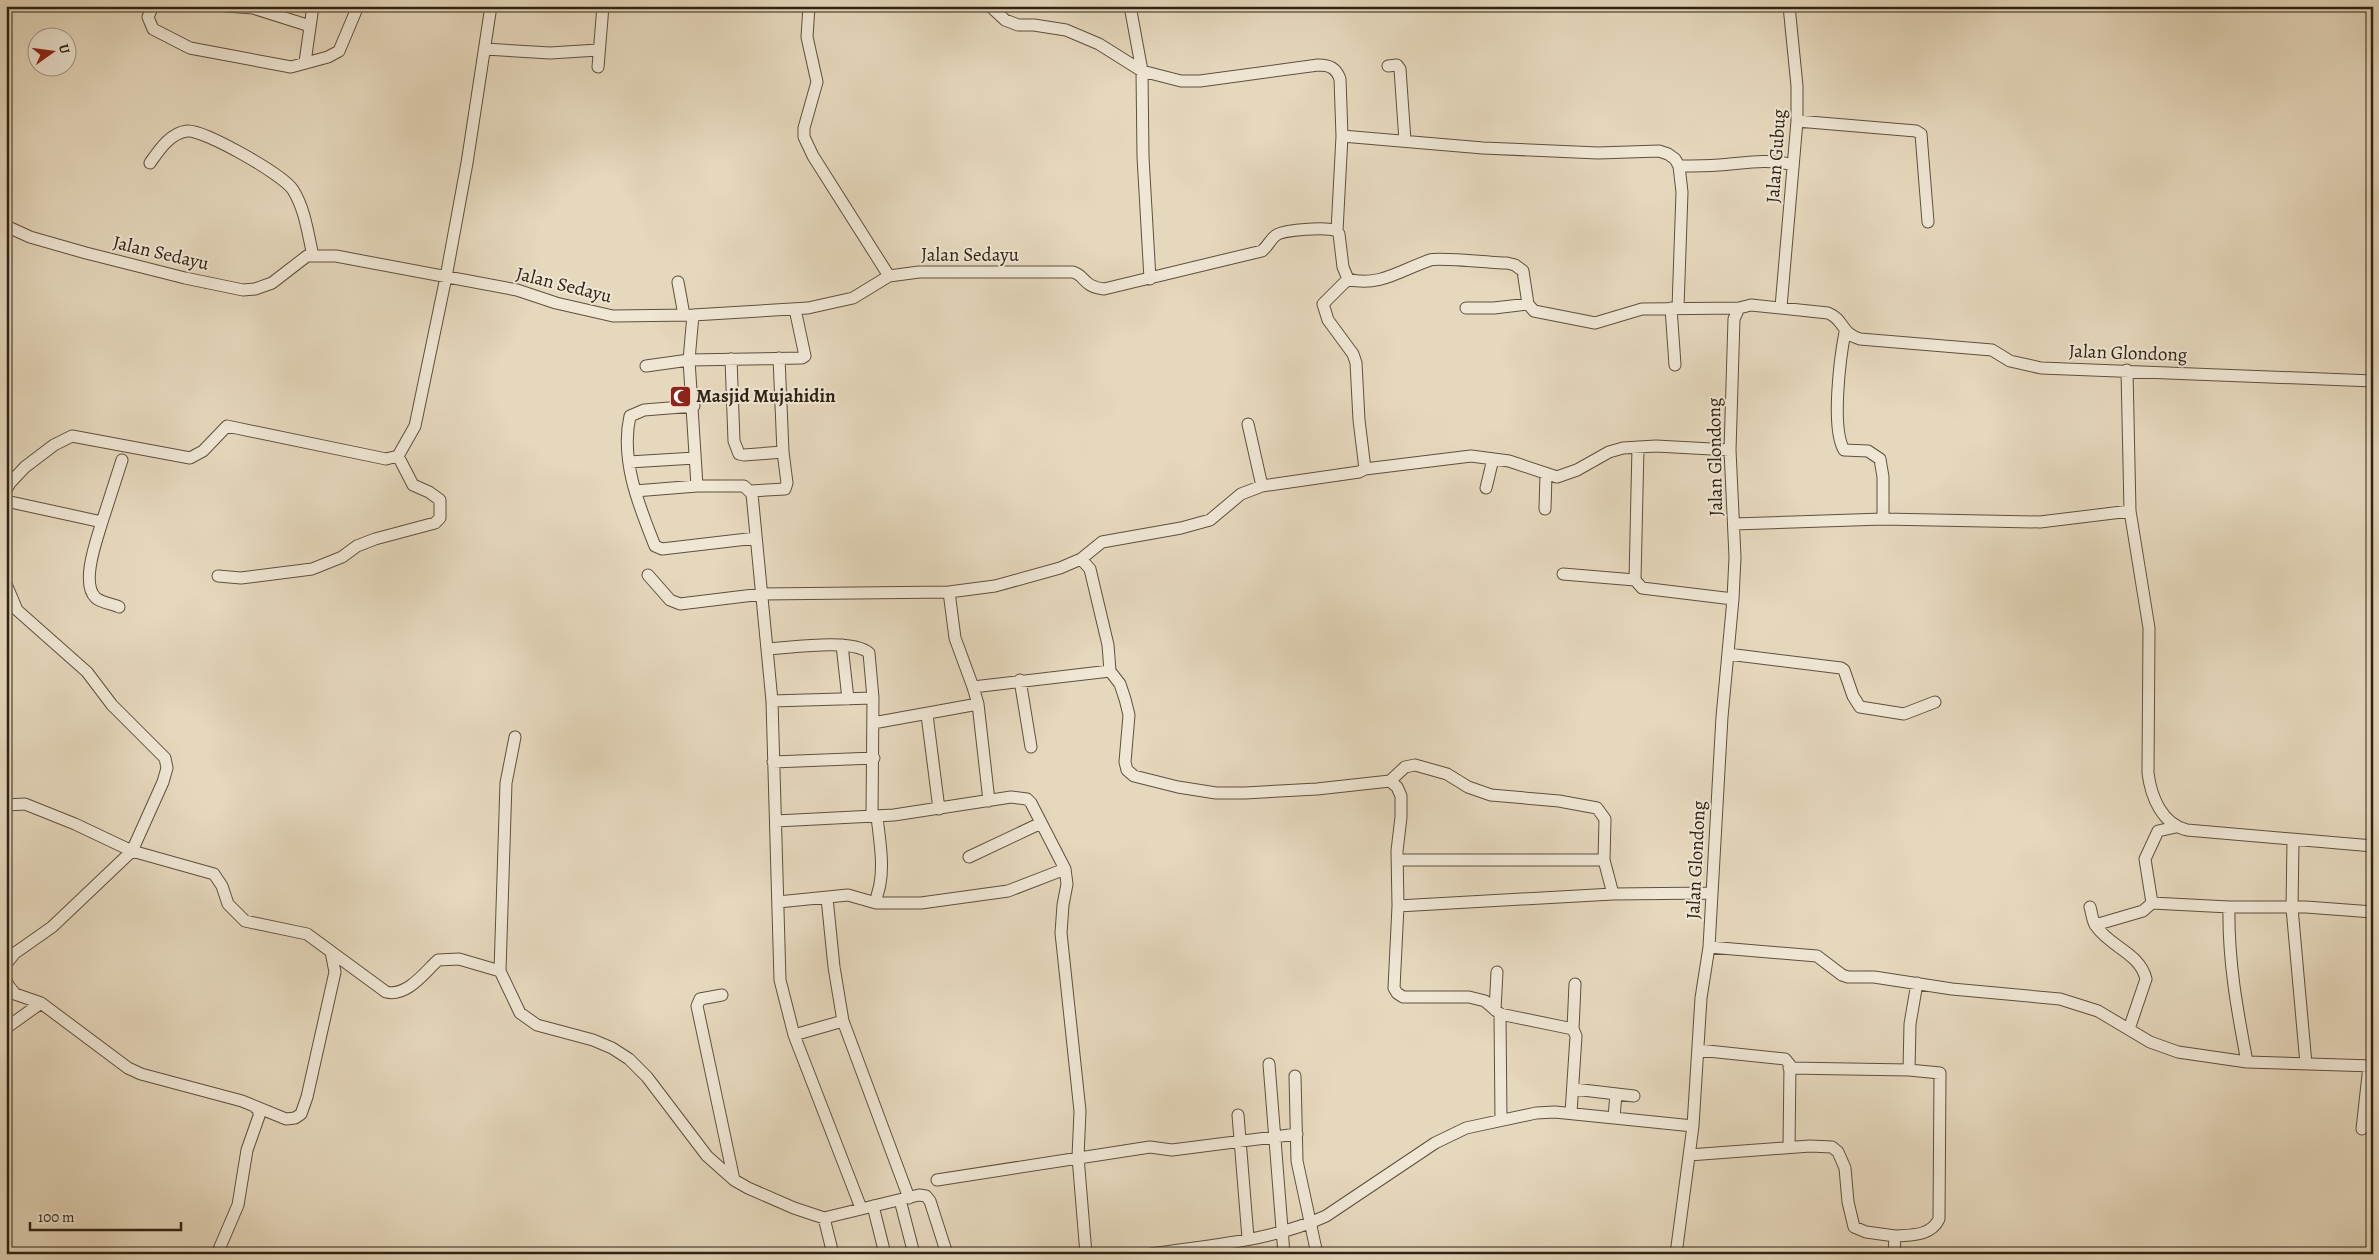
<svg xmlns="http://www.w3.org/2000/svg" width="2379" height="1260" viewBox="0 0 2379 1260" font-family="Alegreya,serif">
	<rect width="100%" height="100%" fill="#e6d8bd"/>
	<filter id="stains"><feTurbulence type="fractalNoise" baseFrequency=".004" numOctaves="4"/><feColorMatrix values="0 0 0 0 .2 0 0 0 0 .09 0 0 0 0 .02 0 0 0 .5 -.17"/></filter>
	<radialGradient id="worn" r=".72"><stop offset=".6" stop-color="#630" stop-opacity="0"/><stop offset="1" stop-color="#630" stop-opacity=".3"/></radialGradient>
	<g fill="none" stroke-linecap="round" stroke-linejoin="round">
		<defs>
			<path id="minor" d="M 153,6 L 148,17 L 153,29 L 190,48 L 291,67 L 328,57 L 339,51 L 358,6
				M 226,6 L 253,8 L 310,26
				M 809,6 L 807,37 L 817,82 L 804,128 L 804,137 L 813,156 L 889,276
				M 990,6 L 1005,20 L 1018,25 L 1034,25 L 1066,30 L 1099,44 L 1142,71 L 1181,81 L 1200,81 L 1318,65 C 1330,65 1336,68 1340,79 L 1342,136 L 1337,231 L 1339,234 L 1343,267 L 1348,279 C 1378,288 1403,269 1430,260 C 1440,257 1493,263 1507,263 L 1515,265 L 1523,271 L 1528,304 L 1534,311 L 1595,323 L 1642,309 L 1739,308
				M 1130,6 L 1142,71 L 1143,157 L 1150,279
				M 485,49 L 550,53 L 598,50
				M 305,62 L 313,6
				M 1388,66 L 1397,65 L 1400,69 L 1405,141
				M 598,67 L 603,6
				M 1797,121 L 1916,131 L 1921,134 L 1928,222
				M 1342,136 L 1483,148 L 1598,153 L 1659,151 L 1668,154 L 1675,159 L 1679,166 L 1682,192 L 1678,308
				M 150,163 C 159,150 170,133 187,131 C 203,129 284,175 293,190 C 305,209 308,234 313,256
				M 1679,166 C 1692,166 1706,166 1719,165 C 1745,163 1767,158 1793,165
				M 6,226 L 30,237 L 86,253 L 185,278 L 243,290 L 255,289 L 272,283 L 307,256 L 336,256 L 517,290 L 556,303 L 613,316 L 693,315 L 808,308 L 853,298 L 889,276 L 919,272 L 1073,272 C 1085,275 1083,287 1104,289 L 1262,251 C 1268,246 1270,240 1275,236 C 1282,229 1328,227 1337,231
				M 1348,279 L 1323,304 L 1328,320 L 1353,354 L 1356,363 L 1359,420 L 1365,469
				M 678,282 L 684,315
				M 1781,307 L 1797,121 L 1797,86 L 1789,6
				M 1466,308 L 1494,308 L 1528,304
				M 1671,308 L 1675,365
				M 693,315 L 689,360 L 697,486
				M 1845,332 C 1840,358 1831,428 1844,450 L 1868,451 L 1880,459 L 1883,477 L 1883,519
				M 731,359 L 734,441 L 739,454 L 744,455 L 783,452 L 779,358
				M 646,366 L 689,360 L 802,358 L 805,356 L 795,309
				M 2127,370 L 2130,511 L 2149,628 L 2148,773 C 2151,797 2162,824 2187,830 L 2373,846
				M 694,406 L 644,410 L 630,416 C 620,460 639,506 655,546 L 662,549 L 756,538
				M 1248,424 L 1262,486
				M 1638,447 L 1635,580 L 1642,588 L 1733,599
				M 629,462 L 695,458
				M 1486,488 L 1493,459
				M 6,490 L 10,483 L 25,467 L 54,445 L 72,436 L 190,458 L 203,451 L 227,426 L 386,459 L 398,456 L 415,426 L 446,277 L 467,163 L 491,6
				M 635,491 L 697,486 L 744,486 L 752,494 L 772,701 L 780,980 L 794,1035 L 861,1208
				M 751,491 L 785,489 L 787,483 L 783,452
				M 6,501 L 102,522 C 97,539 80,584 96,598 C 102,603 113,604 119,607
				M 1545,509 L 1546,474
				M 102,522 L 122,460
				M 1734,524 L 1883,519 L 2040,522 L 2130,511
				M 1081,559 L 1090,569 L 1108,645 L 1110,671 L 1120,684 L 1125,699 L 1129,715 L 1125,762 L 1127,770 L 1134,776 L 1178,787 L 1216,793 L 1245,793 L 1317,789 L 1390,781 L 1405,767 L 1415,765 L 1447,774 L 1468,787 L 1491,795 L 1559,801 L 1597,808 L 1605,819 L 1604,860 L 1613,894 L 1712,893
				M 1563,574 L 1635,580
				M 648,575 L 670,600 L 680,604 L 762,594 L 949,592 L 995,586 L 1060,568 L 1081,559 L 1102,542 L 1181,528 L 1210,520 L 1241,494 L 1262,486 L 1359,472 L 1365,469 L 1471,456 L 1509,461 L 1557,477 L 1577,470 L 1609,452 L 1623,448 L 1656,446 L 1730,450
				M 218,576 L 241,578 L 312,569 L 342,557 L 357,546 L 375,539 L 435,523 L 440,518 L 440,500 L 429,492 L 413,485 L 398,456
				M 6,584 L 17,610 L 87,672 L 112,705 L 165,758 L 167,768 L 163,782 L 132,851 L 52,927 L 15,953 L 6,964
				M 949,592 L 955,638 L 973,687
				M 842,645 L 848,699
				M 767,649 C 790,648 851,638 869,653 L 873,698 L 872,816
				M 1728,654 L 1841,668 L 1844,670 L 1853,696 L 1860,707 L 1904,714 L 1935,702
				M 1020,680 L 1031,747
				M 772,701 L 873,698
				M 927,715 L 939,809
				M 873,723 L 978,704
				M 515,737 L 506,783 L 500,971 L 520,1013 L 537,1025 L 593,1040 L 612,1048 L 629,1059 L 647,1077 L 707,1156 L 734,1180 L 748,1188 L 794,1208 L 824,1218 L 919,1195 L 926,1196 L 930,1201 L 947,1254
				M 773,762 L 874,758
				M 1390,781 L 1397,787 L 1401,796 L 1401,817 L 1397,851 L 1398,906
				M 989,801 L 978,704 L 973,687 L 1110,671
				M 6,805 L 25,804 L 75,824 L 132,851 L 214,874 L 222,886 L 228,904 L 245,921 L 307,934 L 386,992 C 407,997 424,973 438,960 L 459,959 L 500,971
				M 776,821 L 894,815 L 1011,797 L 1027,799 L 1031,803 L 1065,869 L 1067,884 L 1063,905 L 1061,933 L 1080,1111 L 1078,1157 L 1086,1254
				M 2293,841 L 2292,908 L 2306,1064
				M 969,857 L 1041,823
				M 1398,860 L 1604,860
				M 827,898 L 834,967 L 843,1021 L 909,1198
				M 778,902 L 848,895 L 876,903 L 921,903 L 1008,891 L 1065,869
				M 876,903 C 876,895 879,891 880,884 C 884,862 879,837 877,816
				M 2152,903 L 2145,859 L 2158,831 L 2176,827
				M 2090,907 C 2092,913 2092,921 2096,926 C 2110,947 2140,953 2146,979 L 2129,1029
				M 2229,907 C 2228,961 2237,1009 2247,1062
				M 2095,925 L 2143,911 L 2152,903 L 2229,907 L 2306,907 L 2373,912
				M 1709,947 L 1817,956 L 1842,975 L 1848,977 L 1874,977 L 1952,989 L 2060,999 L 2098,1011 L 2150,1042 L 2178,1052 L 2247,1062 L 2373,1066
				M 6,980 L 8,985 L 15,994 L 41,1003 L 128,1068 L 141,1074 L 242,1101 L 286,1119 L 295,1118 L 301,1114 L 307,1097 L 335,972 L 331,952
				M 722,995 L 700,999 L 697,1006 L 734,1180
				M 1495,1010 L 1497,972
				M 1500,1014 L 1501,1120
				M 6,1028 L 41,1003
				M 1573,1029 L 1575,984
				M 794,1035 L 843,1021
				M 1698,1050 L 1785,1059 L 1790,1065 L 1789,1147
				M 1269,1064 L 1284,1254
				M 1789,1068 L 1909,1070 L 1940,1073 L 1939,1219 C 1931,1236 1912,1235 1895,1236 L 1894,1254
				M 1909,1070 L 1910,1024 L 1917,983
				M 1295,1076 L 1297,1161 L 1317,1254
				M 1574,1089 L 1634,1096
				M 1571,1113 L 1576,1036 L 1573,1029 L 1500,1014 L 1485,1001 L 1469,997 L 1403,997 L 1397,993 L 1394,988 L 1398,906 L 1613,894
				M 1238,1115 L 1248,1238
				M 1614,1117 L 1616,1094
				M 2362,1129 L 2369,1066
				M 1689,1155 L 1810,1146 L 1832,1147 L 1838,1152 L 1845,1168 L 1848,1202 L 1854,1227 L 1866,1232 L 1895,1236
				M 937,1180 L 1150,1147 L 1172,1150 L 1297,1134
				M 900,1200 L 914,1254
				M 873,1206 L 885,1254
				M 824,1218 L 833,1254
				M 217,1254 L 238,1205 L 247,1150 L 259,1116 L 259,1110 L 256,1108
				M 1151,1254 C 1209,1245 1272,1241 1326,1216 L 1435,1143 L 1466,1128 L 1536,1113 L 1555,1112 L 1693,1126
				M 1676,1254 L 1693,1126 L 1701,998 L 1709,947 L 1722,717 L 1733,599 L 1735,557 L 1730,450 L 1734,319 L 1739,308 L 1751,305 L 1828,313 C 1845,320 1840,333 1860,339 L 1992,350 L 2010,361 L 2041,368 L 2373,381"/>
		</defs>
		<use href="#minor" stroke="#5d503e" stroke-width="13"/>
		<use href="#minor" stroke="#efe6d4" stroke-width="11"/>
	</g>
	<defs>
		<symbol id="mosque-square" viewBox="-11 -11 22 22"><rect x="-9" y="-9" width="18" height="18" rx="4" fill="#8f2418" stroke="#efe6d4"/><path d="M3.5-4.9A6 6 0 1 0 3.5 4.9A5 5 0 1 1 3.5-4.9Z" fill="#fff"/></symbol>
	</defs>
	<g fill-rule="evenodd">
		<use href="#mosque-square" x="668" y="384" width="25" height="25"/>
	</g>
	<g text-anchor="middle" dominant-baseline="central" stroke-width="4" stroke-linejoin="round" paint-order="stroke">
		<g font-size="19" fill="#2f2213" stroke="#efe6d4">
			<text transform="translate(1776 156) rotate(-86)">Jalan Gubug</text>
			<text transform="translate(161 253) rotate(13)">Jalan Sedayu</text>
			<text x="970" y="255">Jalan Sedayu</text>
			<text transform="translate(564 285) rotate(14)">Jalan Sedayu</text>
			<text transform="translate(2128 353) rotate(2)">Jalan Glondong</text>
			<text transform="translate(1715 457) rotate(-91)">Jalan Glondong</text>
			<text transform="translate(1696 860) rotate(-87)">Jalan Glondong</text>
		</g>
		<g font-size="19" font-weight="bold" fill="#2f2213" stroke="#efe6d4" text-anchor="start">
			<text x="696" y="396">Masjid Mujahidin</text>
		</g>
	</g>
	<rect width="2379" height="1260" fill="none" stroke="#e6d8bd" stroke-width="25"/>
	<rect x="8" y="8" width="2364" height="1245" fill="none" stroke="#2f2213" stroke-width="2.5"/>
	<rect x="12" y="12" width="2354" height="1235" fill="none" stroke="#2f2213"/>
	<g transform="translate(52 52) rotate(76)"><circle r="24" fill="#efe6d4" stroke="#a29887"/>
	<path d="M0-4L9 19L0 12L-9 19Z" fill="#8f2418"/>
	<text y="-8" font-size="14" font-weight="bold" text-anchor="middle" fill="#2f2213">U</text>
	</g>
	<path d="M30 1222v8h151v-8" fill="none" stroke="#2f2213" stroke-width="2.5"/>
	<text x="38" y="1222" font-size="15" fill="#2f2213" stroke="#efe6d4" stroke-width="4" paint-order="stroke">100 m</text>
	<rect width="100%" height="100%" filter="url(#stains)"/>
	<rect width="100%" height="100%" fill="url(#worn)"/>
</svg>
